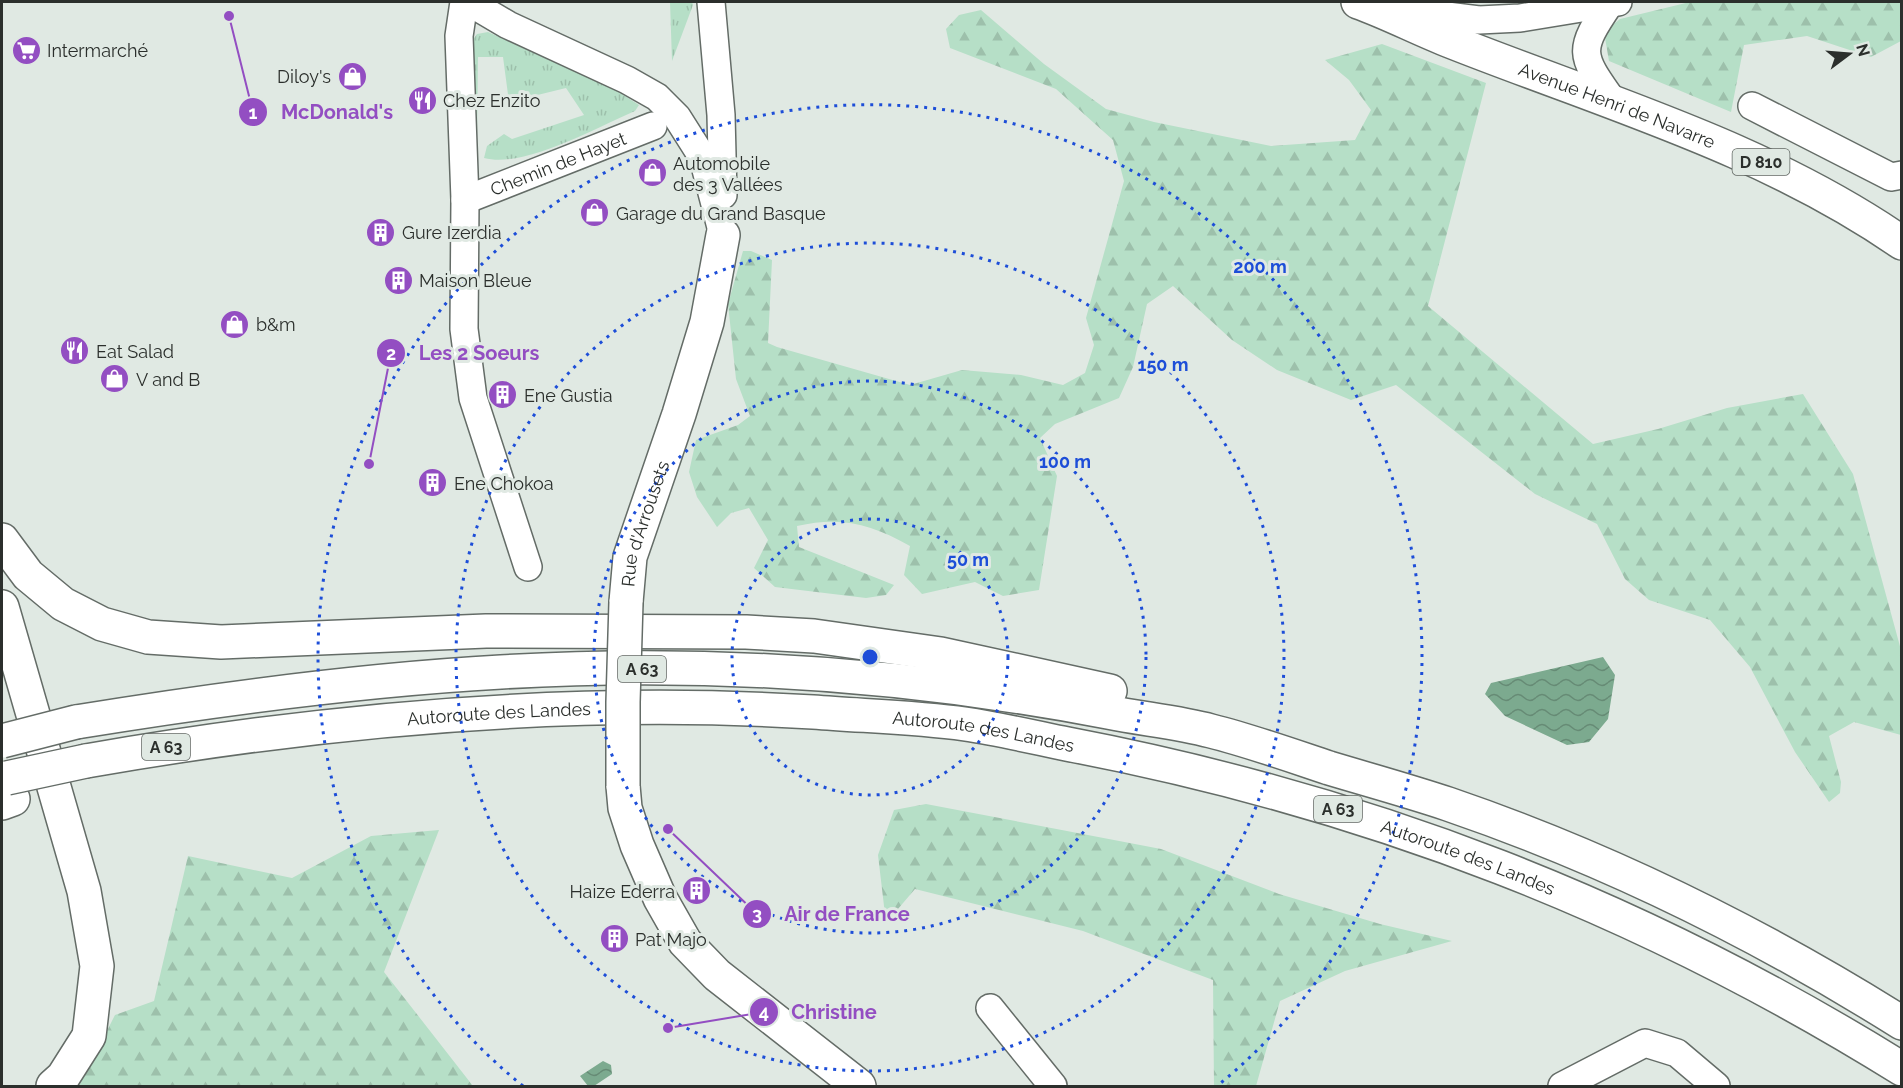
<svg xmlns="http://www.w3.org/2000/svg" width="1903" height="1088" viewBox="0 0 1903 1088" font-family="Raleway,sans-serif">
	<defs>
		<pattern id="grass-tufts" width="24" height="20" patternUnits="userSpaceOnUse" patternTransform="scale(1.5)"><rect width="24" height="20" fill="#b6dfc7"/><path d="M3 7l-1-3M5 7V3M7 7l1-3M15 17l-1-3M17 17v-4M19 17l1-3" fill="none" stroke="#9dc0ab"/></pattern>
		<pattern id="forest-firs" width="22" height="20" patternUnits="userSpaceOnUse" patternTransform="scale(1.5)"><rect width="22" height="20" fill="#b6dfc7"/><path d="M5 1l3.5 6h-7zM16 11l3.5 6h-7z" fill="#9dc0ab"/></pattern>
		<pattern id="water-waves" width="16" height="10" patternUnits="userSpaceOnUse" patternTransform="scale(1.5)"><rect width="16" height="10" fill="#7caa8f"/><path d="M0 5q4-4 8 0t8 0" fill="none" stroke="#668b75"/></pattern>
	</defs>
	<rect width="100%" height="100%" fill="#e0e9e3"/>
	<path fill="url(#grass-tufts)" d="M 670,2 L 692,2 L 693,5 L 672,61 Z
		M 488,32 L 617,91 L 639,105 L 635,111 C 597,127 524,169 484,158 L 487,146 L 504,134 L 512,139 L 584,115 L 566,88 L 509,102 L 503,57 L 478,57 L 477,138 L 473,141 L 472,41 L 477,34 Z"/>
	<path fill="url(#forest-firs)" d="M 1690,2 L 1901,2 L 1901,41 L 1871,57 L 1807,36 L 1744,45 L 1731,112 L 1609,61 L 1604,32 L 1620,19 Z
		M 981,10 L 1044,64 L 1106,109 L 1154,122 L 1271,146 L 1355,140 L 1371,110 L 1349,80 L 1325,60 L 1382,44 L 1486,83 L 1428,306 L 1593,444 L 1658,429 L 1727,408 L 1803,394 L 1853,474 L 1901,650 L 1901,735 L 1854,722 L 1829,736 L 1841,782 L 1840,793 L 1829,802 L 1795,752 L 1750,667 L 1710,620 L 1649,600 L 1625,579 L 1597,524 L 1535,494 L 1396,385 L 1351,400 L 1277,370 L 1232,340 L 1173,286 L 1147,304 L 1133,367 L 1119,398 L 1055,424 L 1040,438 L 1057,476 L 1039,590 L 1003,596 L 975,582 L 922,594 L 904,575 L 910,546 C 871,524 841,516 797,526 L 799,547 L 894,585 L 886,595 L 866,598 L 775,587 L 754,568 L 768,540 L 749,508 L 731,513 L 717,527 L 697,497 L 689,472 L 696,440 L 738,425 L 750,416 L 736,379 L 728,304 L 743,251 L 751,251 L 772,260 L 768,343 L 777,347 L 910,385 L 962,370 L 1021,375 L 1063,385 L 1085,373 L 1094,345 L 1086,318 L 1124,181 L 1113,140 L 1056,89 L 950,48 L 946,29 L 959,15 Z
		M 926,804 L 1161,849 L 1279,894 L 1380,924 L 1452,941 L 1345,971 L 1280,1001 L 1256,1086 L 1214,1086 L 1213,980 L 1083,931 L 915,889 L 886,923 L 878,855 L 894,810 Z
		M 439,830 L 384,972 L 473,1086 L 79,1086 L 115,1015 L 154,1001 L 188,856 L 292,878 L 371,836 Z"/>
	<path fill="url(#water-waves)" d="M 1603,657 L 1615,675 L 1608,719 L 1589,742 L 1567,745 L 1505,716 L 1485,694 L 1491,683 Z
		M 603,1061 L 611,1065 L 612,1074 L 594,1086 L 588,1086 L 580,1076 Z"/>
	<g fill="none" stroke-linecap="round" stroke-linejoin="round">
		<defs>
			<g id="minor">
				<path d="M 464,2 L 459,36 L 465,200 L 464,329 L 473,398 L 528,567"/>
				<path d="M 469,2 L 508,25 L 627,80 L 657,97 L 677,117 L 703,158 L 723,235"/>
				<path d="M 711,2 L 721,115 L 723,195"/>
				<path d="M 1610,3 C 1578,50 1579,54 1612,100"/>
				<path d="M 1391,9 L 1479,20 L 1520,18 L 1618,2"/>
				<path d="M 1752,106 L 1891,177 L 1902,175"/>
				<path id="s1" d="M 465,200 L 653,126"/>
				<path d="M 990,1008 L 1053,1086"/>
				<path d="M 1562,1086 L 1645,1043 L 1677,1053 L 1716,1086"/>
			</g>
			<g id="major">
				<path id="s2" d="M 1358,2 C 1389,13 1419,29 1450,41 C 1604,102 1763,147 1902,243"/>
				<path id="s3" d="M 626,602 L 630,557 L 679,414 L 707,322 L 723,235"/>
				<path d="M 623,786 L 625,808 L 637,845 L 660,898 L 685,942 L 717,975 L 859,1086"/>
			</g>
			<g id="highway">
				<path d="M 2,540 L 28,575 L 63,604 L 102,624 L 148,637 L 221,642 L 486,631 L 746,632 L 814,636 L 941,654 L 1110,691"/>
				<path d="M 2,607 L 84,891 L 97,966 L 89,1036 L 63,1077 L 53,1086"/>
				<path d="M 76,722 C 217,699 358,680 501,672 C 704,660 909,674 1108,712 C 1142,719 1178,722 1211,731 C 1251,741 1290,755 1329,768 C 1369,780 1409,791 1448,804 C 1606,858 1760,934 1902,1023"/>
				<path id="s4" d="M 86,761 C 326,719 570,697 813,712 C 863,716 915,717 965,724 C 999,729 1033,737 1067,744 C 1370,802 1640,906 1902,1069"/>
				<path d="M 2,803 L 13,799"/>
			</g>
		</defs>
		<use href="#minor" stroke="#646c67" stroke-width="30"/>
		<use href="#major" stroke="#646c67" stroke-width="36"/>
		<use href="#highway" stroke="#646c67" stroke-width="36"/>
		<use href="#minor" stroke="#fff" stroke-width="27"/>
		<use href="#major" stroke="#fff" stroke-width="33"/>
		<use href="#highway" stroke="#fff" stroke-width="33"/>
		<defs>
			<path id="major-bridge" d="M 623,786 L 623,702 L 626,602"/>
			<path id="highway-bridge" d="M 2,741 L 76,722
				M 7,778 L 86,761"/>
		</defs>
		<use href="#major-bridge" stroke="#646c67" stroke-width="36" stroke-linecap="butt"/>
		<use href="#highway-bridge" stroke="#646c67" stroke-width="36" stroke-linecap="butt"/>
		<use href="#major-bridge" stroke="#fff" stroke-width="33"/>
		<use href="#highway-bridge" stroke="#fff" stroke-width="33"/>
	</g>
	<g fill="none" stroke="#1d4ed8" stroke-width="3" stroke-dasharray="3 6">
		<circle cx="870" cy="657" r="138"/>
		<circle cx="870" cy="657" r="276"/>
		<circle cx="870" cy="657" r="414"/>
		<path d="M523 1086A552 552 0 1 1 1217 1086"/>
	</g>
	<defs>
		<symbol id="supermarket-disc" viewBox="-11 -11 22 22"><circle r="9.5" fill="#934ec2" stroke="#e0e9e3"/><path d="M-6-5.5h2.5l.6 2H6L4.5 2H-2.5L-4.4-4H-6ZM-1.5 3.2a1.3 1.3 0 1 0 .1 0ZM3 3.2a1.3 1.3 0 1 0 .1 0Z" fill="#fff"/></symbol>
		<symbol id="shop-disc" viewBox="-11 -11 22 22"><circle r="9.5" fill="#934ec2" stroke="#e0e9e3"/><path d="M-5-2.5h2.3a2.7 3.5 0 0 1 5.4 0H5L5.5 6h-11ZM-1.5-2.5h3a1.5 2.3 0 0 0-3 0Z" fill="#fff"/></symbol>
		<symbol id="restaurant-disc" viewBox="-11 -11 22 22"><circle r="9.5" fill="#934ec2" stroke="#e0e9e3"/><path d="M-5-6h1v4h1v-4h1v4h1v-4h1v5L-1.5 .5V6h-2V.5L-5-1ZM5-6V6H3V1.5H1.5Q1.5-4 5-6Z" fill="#fff"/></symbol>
		<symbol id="building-disc" viewBox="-11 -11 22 22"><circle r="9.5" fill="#934ec2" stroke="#e0e9e3"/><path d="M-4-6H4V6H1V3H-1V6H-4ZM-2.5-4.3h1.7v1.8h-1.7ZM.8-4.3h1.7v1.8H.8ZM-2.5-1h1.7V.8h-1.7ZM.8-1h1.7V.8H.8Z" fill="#fff"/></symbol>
	</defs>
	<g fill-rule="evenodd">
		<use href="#supermarket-disc" x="10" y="34" width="33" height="33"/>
		<use href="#shop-disc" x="336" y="60" width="33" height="33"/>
		<use href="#restaurant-disc" x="406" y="84" width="33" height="33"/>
		<use href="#shop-disc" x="636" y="156" width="33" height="33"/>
		<use href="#shop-disc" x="578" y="196" width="33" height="33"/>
		<use href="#building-disc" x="364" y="216" width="33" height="33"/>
		<use href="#building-disc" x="382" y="264" width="33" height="33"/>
		<use href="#shop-disc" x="218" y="308" width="33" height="33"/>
		<use href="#restaurant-disc" x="58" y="334" width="33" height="33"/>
		<use href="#shop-disc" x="98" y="362" width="33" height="33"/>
		<use href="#building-disc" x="486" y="378" width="33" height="33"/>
		<use href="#building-disc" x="416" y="466" width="33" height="33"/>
		<use href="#building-disc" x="680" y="874" width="33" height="33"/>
		<use href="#building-disc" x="598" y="922" width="33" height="33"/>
	</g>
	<g text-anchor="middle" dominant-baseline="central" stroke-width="6" stroke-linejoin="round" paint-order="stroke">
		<g fill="#e0e9e3" stroke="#616763" stroke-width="1.5">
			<rect x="1732.5" y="149" width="57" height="26" rx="4.5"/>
			<rect x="618" y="656" width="48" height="26" rx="4.5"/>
			<rect x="142" y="734" width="48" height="26" rx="4.5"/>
			<rect x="1314" y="796" width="48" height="26" rx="4.5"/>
		</g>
		<g font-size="16" font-weight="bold" fill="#2b2f2c">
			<text x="1761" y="162">D 810</text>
			<text x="642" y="669">A 63</text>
			<text x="166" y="747">A 63</text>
			<text x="1338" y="809">A 63</text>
		</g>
		<g font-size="18" fill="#2b2f2c" stroke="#e0e9e3" text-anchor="start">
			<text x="47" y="50">Intermarché</text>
			<text x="331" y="76" text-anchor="end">Diloy's</text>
			<text x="443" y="100">Chez Enzito</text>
			<text x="673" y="163">Automobile<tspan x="673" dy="21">des 3 Vallées</tspan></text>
			<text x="616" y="213">Garage du Grand Basque</text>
			<text x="402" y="232">Gure Izerdia</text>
			<text x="419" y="280">Maison Bleue</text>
			<text x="256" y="324">b&amp;m</text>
			<text x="96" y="351">Eat Salad</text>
			<text x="136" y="379">V and B</text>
			<text x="524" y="395">Ene Gustia</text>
			<text x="454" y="483">Ene Chokoa</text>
			<text x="675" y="891" text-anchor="end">Haize Ederra</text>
			<text x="635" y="939">Pat Majo</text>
		</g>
		<g font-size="18" fill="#2b2f2c" stroke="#e0e9e3">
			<text stroke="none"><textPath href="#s2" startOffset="279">Avenue Henri de Navarre</textPath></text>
			<text stroke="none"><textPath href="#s1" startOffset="100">Chemin de Hayet</textPath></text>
			<text stroke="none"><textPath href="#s3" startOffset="81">Rue d'Arrousets</textPath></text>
			<text stroke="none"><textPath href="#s4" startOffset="416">Autoroute des Landes</textPath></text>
			<text stroke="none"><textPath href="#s4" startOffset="902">Autoroute des Landes</textPath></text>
			<text stroke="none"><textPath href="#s4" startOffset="1404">Autoroute des Landes</textPath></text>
		</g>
	</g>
	<circle cx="870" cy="657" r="9" fill="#1d4ed8" stroke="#e0e9e3" stroke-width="3"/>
	<g font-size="18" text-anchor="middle" font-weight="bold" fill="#1d4ed8" stroke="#e0e9e3" stroke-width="6" stroke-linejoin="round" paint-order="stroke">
		<text x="1260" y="273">200 m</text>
		<text x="1163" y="371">150 m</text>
		<text x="1065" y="468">100 m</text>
		<text x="968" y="566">50 m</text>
	</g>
	<path fill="none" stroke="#934ec2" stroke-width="2" d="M229 16L253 112M369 464L391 353M668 829L757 914M668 1028L764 1012"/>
	<g fill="#934ec2" stroke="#e0e9e3" stroke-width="2">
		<circle cx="229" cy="16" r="6"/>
		<circle cx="369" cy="464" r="6"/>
		<circle cx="668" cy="829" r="6"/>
		<circle cx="668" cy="1028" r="6"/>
		<circle cx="253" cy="112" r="15"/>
		<circle cx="391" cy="353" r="15"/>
		<circle cx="757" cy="914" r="15"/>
		<circle cx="764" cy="1012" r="15"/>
	</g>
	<g font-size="18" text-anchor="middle" font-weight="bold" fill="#fff">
		<text x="253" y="119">1</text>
		<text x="391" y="360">2</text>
		<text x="757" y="920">3</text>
		<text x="764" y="1018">4</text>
	</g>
	<g font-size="20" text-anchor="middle" font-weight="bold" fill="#934ec2" stroke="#e0e9e3" stroke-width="6" stroke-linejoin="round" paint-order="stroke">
		<text x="337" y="119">McDonald's</text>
		<text x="479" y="360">Les 2 Soeurs</text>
		<text x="847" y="921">Air de France</text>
		<text x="834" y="1019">Christine</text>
	</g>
	<rect width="1903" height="1088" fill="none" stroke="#2b2f2c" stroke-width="6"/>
	<g transform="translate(1849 54) rotate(74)" stroke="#e0e9e3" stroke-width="4.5" paint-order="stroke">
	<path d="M0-4.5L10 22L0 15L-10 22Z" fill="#2b2f2c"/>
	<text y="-9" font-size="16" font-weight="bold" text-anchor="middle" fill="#2b2f2c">N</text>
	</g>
</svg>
